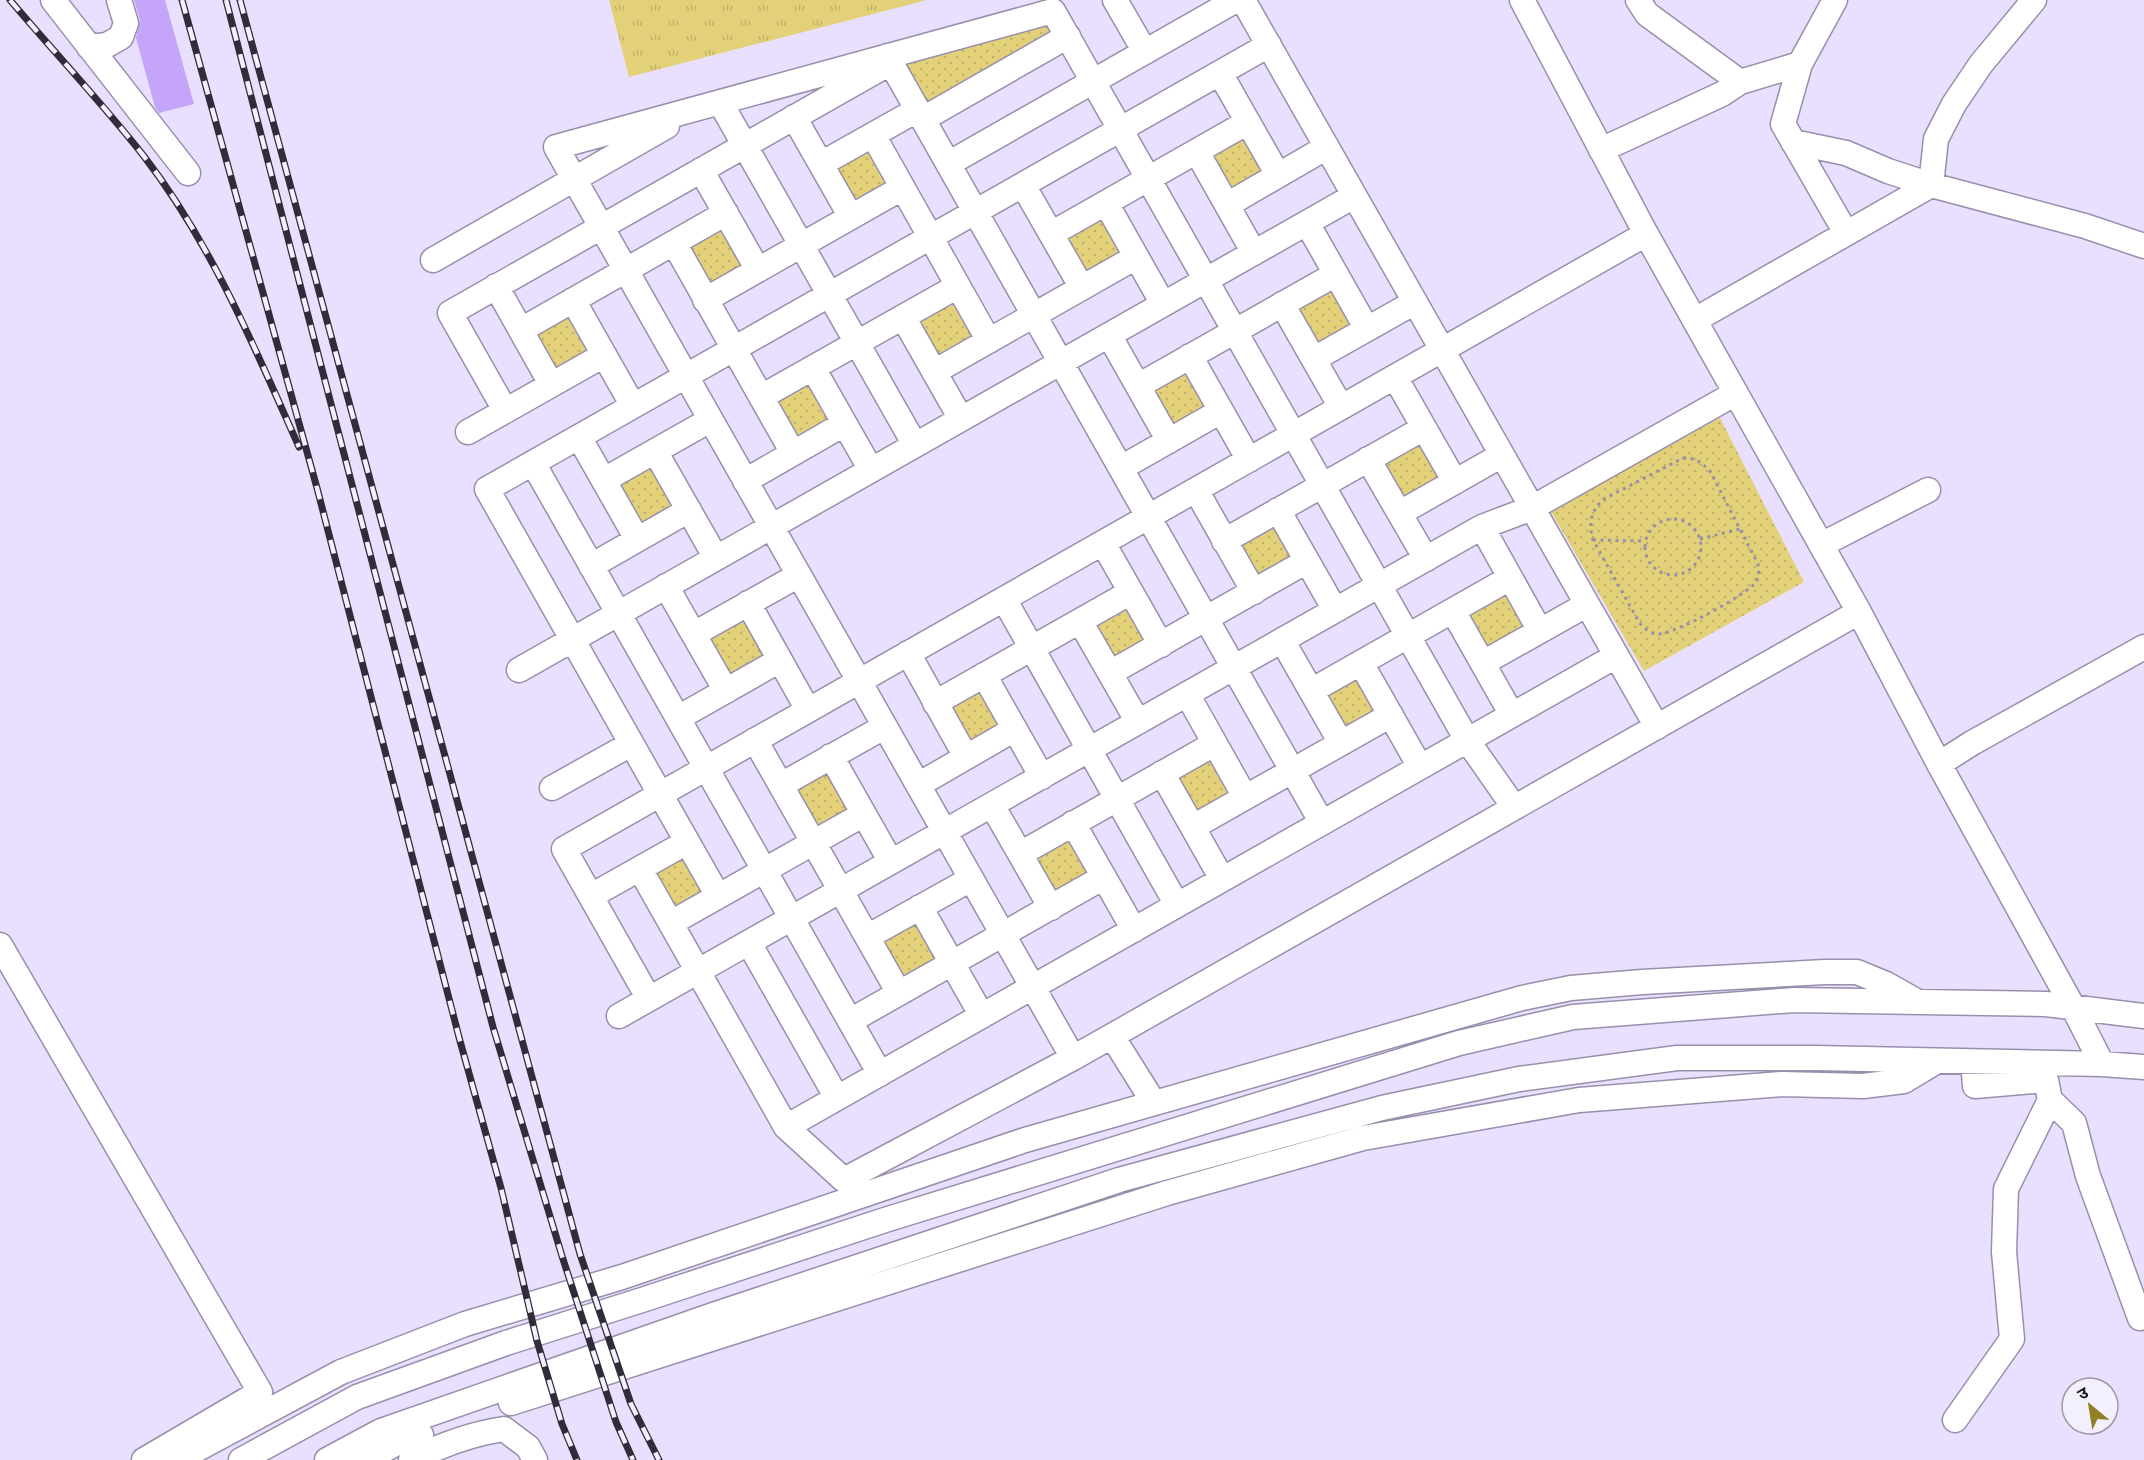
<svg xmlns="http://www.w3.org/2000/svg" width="2144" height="1460" viewBox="0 0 2144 1460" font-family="'PT Sans','Noto Sans Devanagari',sans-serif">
	<defs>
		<pattern id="grass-tufts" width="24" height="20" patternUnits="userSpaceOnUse" patternTransform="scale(1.5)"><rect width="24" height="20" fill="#e3d17a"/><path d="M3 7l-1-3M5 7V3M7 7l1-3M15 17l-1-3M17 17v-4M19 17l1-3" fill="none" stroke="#c2b369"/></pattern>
		<pattern id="park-dots" width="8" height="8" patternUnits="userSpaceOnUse" patternTransform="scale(1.5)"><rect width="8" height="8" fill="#e3d17a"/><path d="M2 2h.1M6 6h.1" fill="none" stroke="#c2b369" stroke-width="1.8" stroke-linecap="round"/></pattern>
	</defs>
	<rect width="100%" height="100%" fill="#e9dffe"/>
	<path fill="url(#grass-tufts)" d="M 609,0 L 927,0 L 629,77 Z"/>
	<path fill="url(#park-dots)" d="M 1050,18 L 1060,34 L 928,107 L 899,58 Z
		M 1245,127 L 1274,176 L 1232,200 L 1204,151 Z
		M 869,139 L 897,188 L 856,212 L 827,163 Z
		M 1104,211 L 1128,255 L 1086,278 L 1061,235 Z
		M 722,221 L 751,270 L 709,295 L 681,246 Z
		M 1335,281 L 1359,324 L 1317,348 L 1293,305 Z
		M 953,292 L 981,341 L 940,365 L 912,316 Z
		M 570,306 L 598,355 L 557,379 L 528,330 Z
		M 1189,364 L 1214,407 L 1172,431 L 1147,388 Z
		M 811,374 L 839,423 L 798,447 L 769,398 Z
		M 1720,418 L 1804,582 L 1644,671 L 1550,510 Z
		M 1423,437 L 1447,481 L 1405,504 L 1381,461 Z
		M 652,459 L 681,508 L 640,532 L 611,483 Z
		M 1275,519 L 1299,562 L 1257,586 L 1233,542 Z
		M 1506,585 L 1530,628 L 1488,652 L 1463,608 Z
		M 1130,599 L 1154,642 L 1112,666 L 1087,622 Z
		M 744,615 L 769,658 L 727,682 L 702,639 Z
		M 1360,668 L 1384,711 L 1342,735 L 1318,691 Z
		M 985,682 L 1009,726 L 967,749 L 943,706 Z
		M 1211,752 L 1236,796 L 1194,819 L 1169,776 Z
		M 829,767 L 854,810 L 811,834 L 787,791 Z
		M 1072,832 L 1096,876 L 1054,900 L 1029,856 Z
		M 686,848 L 710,892 L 668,915 L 644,872 Z
		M 918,914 L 942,958 L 900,982 L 875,938 Z"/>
	<path fill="#c4a5fa" d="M 134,0 L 165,0 L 194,104 L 159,113 L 155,107 L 136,38 L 140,20 Z"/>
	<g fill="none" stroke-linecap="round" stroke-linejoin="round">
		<defs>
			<path id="minor" d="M 53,0 L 188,173
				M 1115,0 L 1145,52
				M 1243,0 L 1657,727
				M 1522,0 L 1646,234 L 1859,612 L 1939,764 L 1972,743 L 2144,647
				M 1638,0 L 1647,14 L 1740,82
				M 1835,0 L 1800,64 L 1783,124 L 1846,233
				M 89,47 L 107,45 L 121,37 L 126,23 L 119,0
				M 887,56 L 1322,823
				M 1220,73 L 1278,175
				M 720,102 L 915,445
				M 794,117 L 851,217
				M 923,119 L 1068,36
				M 873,135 L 989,341
				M 1793,142 L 1846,153 L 1888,171 L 1931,185 L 2085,226 L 2144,246
				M 1601,150 L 1722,94 L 1740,82 L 1800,64
				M 1197,152 L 1254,253
				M 821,164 L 917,110
				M 948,164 L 1236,0
				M 701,170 L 758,270
				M 1023,185 L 1082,288
				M 1931,185 L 1936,139 L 1954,104 L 1981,64 L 2034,0
				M 1106,203 L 1163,304
				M 1227,205 L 1327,147
				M 1307,223 L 1367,329
				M 1051,234 L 1248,122
				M 674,243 L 793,453
				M 433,260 L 667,126
				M 496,286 L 551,384
				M 573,300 L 633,406
				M 705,300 L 902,188
				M 1282,304 L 1341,407
				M 903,317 L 961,419
				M 1695,320 L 1931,185
				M 521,330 L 726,213
				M 1109,335 L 1169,441
				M 1190,356 L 1249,460
				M 1314,359 L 1415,302
				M 813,368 L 871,470
				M 934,372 L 1136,257
				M 1395,377 L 1455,482
				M 1138,386 L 1336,274
				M 761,397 L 958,286
				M 505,410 L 450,313 L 883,67
				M 468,432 L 604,355
				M 579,437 L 637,539
				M 655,451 L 716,558
				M 1368,459 L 1426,559
				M 533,463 L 880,1074
				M 1121,468 L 1221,411
				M 604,480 L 710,420
				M 745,481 L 844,424
				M 1196,490 L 1254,592
				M 1278,510 L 1335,610
				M 1400,513 L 1502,455
				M 1482,527 L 1540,631
				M 1224,541 L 1424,428
				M 1103,543 L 1161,645
				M 1821,545 L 1928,490
				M 591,566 L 689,510
				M 666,586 L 726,691
				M 1004,599 L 1177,905
				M 748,603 L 808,710
				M 1453,611 L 1512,715
				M 1080,621 L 1138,722
				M 694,634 L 799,575
				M 1282,640 L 1341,743
				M 908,653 L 966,757
				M 1361,663 L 1420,767
				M 1483,663 L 1586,605
				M 519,670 L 1354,196
				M 1110,673 L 1307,561
				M 984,675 L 1042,777
				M 1311,691 L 1510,578
				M 1187,694 L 1245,797
				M 935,703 L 1131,592
				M 678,718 L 780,660
				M 755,740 L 899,993
				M 831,756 L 891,862
				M 1939,764 L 2074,1009 L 2102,1064
				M 1162,773 L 1222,879
				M 781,785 L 884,727
				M 918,785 L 1015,729
				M 552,788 L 631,744
				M 992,805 L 1051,908
				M 1073,823 L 1134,930
				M 1193,827 L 1391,715
				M 1020,854 L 1214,744
				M 640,869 L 786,1127 L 844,1180 L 1073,1058 L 1859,612
				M 591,896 L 687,842
				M 718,896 L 487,489 L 1269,45
				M 920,907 L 982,1016
				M 671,923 L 864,814
				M 867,937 L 971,879
				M 749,943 L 837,1098
				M 0,945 L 260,1392 L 144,1460
				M 649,999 L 564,849 L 1646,234
				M 619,1016 L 1482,527 L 1532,508 L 1736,393
				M 850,1021 L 1104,877
				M 1112,1036 L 1154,1103
				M 1073,1058 L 556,147 L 1053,11 L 1467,740 L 1514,807
				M 1973,1062 L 1975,1086 L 2046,1080 L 2050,1100 L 2074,1123 L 2088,1176 L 2140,1318
				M 786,1127 L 1616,656
				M 511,1403 L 1167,1193 L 1363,1138 L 1579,1100 L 1782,1084 L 1863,1086 L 1904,1081 L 1937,1061
				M 1955,1420 L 2012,1339 L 2004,1252 L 2006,1189 L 2050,1100
				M 177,1460 L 341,1372 L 465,1324 L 622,1277 L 1025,1140 L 1522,998 L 1571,988 L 1642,982 L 1825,972 L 1857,972 L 1886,984 L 1916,1001
				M 241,1460 L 357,1397 L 506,1343 L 642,1300 L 885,1220 L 1459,1043 L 1573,1017 L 1794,1000 L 2046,1004 L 2144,1016
				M 327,1460 L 381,1431 L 713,1315 L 1119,1180 L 1382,1108 L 1519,1079 L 1677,1058 L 1815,1058 L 2102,1064 L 2144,1067
				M 366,1460 L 395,1444 L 421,1435
				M 411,1460 C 441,1445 470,1434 504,1429 L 528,1447 L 535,1460"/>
		</defs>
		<use href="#minor" stroke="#998fac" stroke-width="27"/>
		<path stroke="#9790a7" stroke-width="3" stroke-dasharray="3 4.5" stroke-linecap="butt" d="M 1683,458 C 1696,458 1701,462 1710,471 L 1758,564 C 1759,570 1759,577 1756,582 C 1748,594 1673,635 1658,634 C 1650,634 1643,627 1639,622 L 1593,540 C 1588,523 1591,510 1604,499 Z
			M1645 547a28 28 0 1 1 56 0a28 28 0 1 1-56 0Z
			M 1700,539 L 1740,529
			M 1593,540 L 1645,541"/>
		<use href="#minor" stroke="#fff" stroke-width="24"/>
		<defs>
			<path id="rail" d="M 10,0 C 54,52 101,102 143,155 C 211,243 254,346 299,447
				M 182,0 L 317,488 L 460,1041 L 501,1188 L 537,1341 L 562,1424 L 577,1460
				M 226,0 L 493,1027 L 562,1256 L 616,1422 L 633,1460
				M 240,0 L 580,1254 L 631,1404 L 659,1460"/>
		</defs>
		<use href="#rail" stroke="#312c39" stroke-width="7"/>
		<use href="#rail" stroke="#f4effc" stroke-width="4.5" stroke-dasharray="14" stroke-linecap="butt"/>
	</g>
	<g transform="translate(2090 1406) rotate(330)"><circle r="28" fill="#f4effc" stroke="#9c98a4" stroke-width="1.5"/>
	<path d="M0-4.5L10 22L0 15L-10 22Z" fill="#918027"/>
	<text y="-9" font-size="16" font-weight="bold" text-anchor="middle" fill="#191520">उ</text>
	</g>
</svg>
